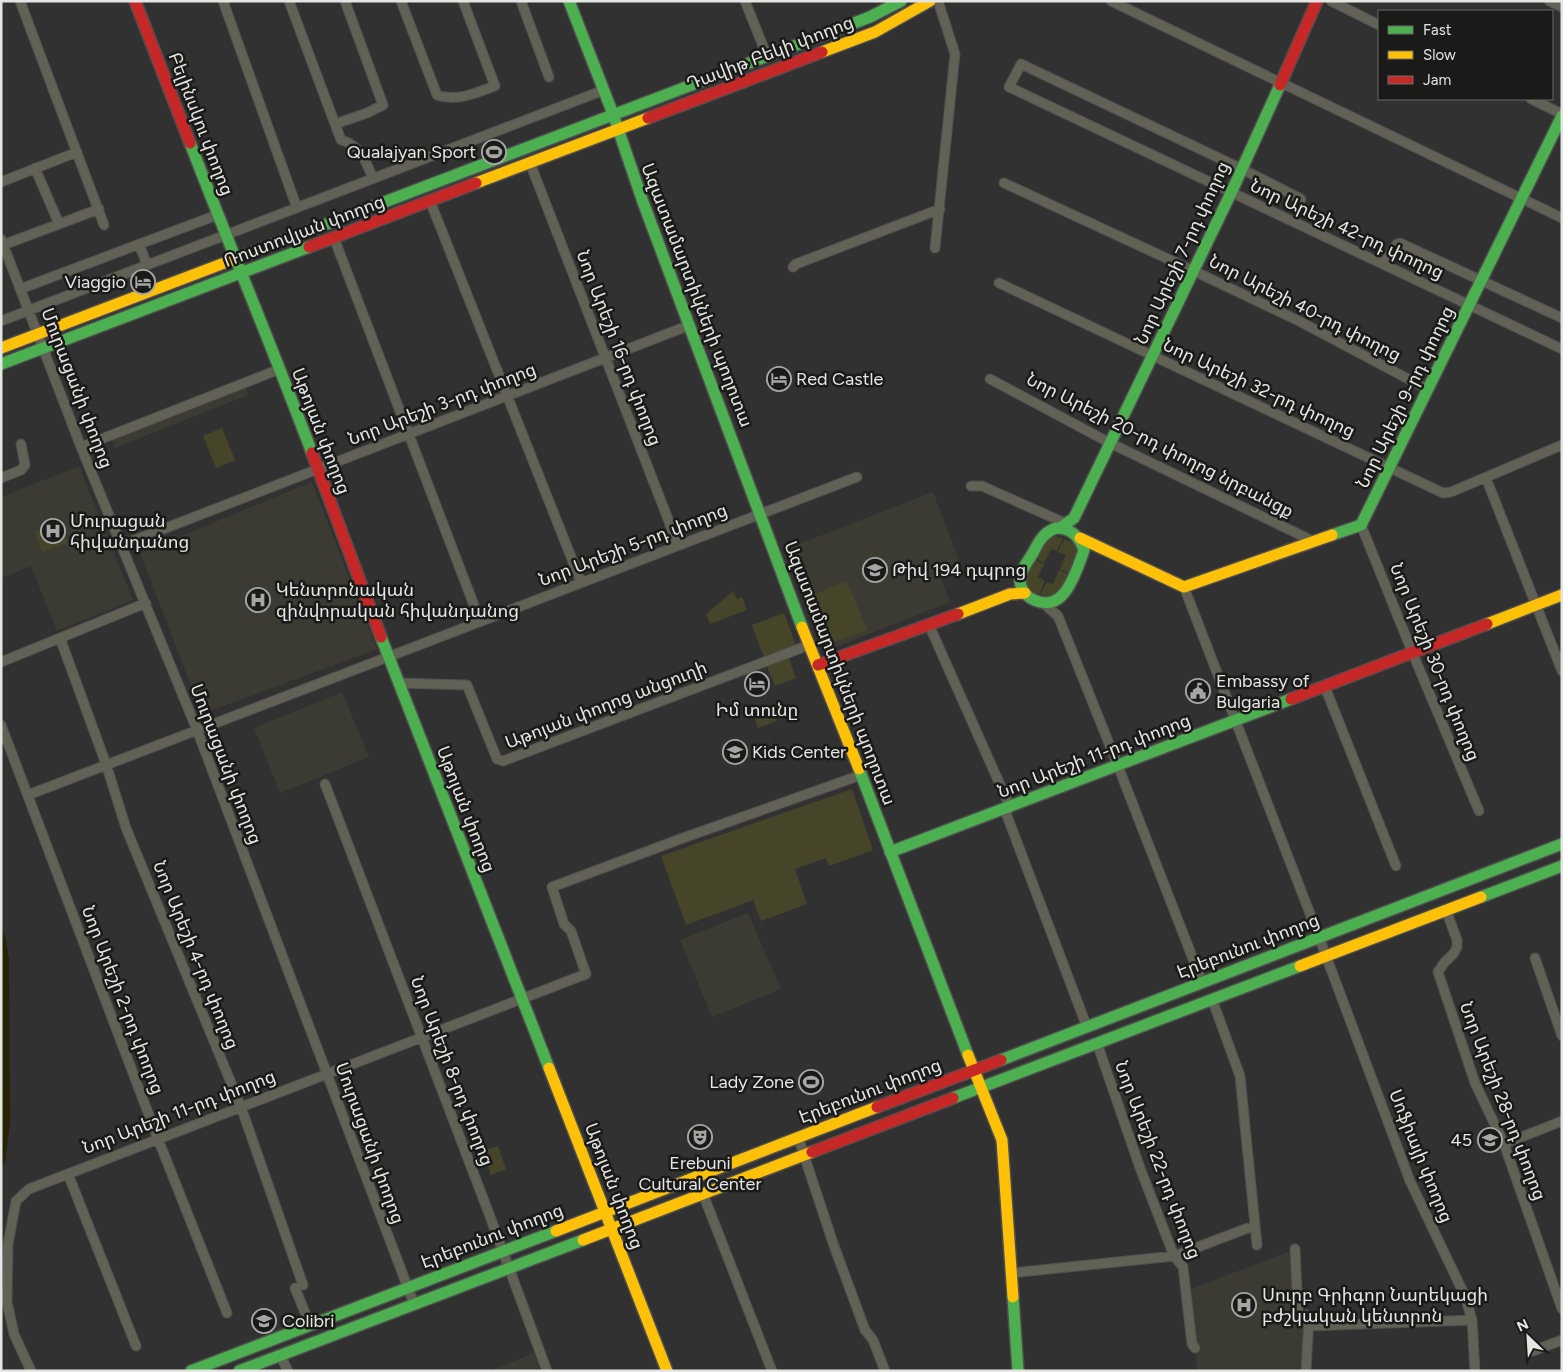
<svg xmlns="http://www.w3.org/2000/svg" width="1563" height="1372" viewBox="0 0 1563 1372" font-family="Figtree,'Noto Sans Armenian',sans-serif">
	<rect width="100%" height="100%" fill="#313131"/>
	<path fill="#3b3b33" d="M 245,387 L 248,395 L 115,448 L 112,440 Z
		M 79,466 L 133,600 L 57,631 L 31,566 L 2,578 L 1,497 Z
		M 312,482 L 377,649 L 202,714 L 140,553 Z
		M 933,492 L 961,565 L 939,574 L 950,602 L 831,649 L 791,547 Z
		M 342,692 L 369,757 L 280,793 L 254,728 Z
		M 748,913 L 781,989 L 712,1017 L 680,940 Z
		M 1293,1250 L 1298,1322 L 1306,1324 L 1303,1371 L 1197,1371 L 1191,1289 Z
		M 534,1353 L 540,1371 L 489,1371 Z"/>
	<path fill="#46452a" d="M 222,428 L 235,460 L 216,468 L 203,436 Z
		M 60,522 L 68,543 L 42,552 L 35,532 Z
		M 1051,535 L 1063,538 L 1057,551 L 1051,549 L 1044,563 L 1034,557 L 1045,538 Z
		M 1064,539 L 1076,544 L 1079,551 L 1071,574 L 1060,569 L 1066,555 L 1058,552 Z
		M 1033,559 L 1044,564 L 1038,577 L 1045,581 L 1039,594 C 1018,584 1024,576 1033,559 Z
		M 1059,570 L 1070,575 L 1059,594 L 1048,597 L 1040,594 L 1047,582 L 1053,584 Z
		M 847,581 L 867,630 L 829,644 L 814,603 L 816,597 L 814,594 Z
		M 733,591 L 737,599 L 742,597 L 747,610 L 710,624 L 706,614 Z
		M 784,613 L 796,645 L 764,657 L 752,625 Z
		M 788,656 L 796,678 L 775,686 L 766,664 Z
		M 773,709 L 777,721 L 758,728 L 754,716 Z
		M 852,789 L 873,850 L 829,866 L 826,858 L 795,869 L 807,904 L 761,921 L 753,900 L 686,925 L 661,856 Z
		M 498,1146 L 506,1169 L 491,1175 L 483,1151 Z"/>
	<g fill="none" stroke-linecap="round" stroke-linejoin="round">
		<path stroke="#252304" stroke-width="8" d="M 1,936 L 5,959 L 6,1123 L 1,1161"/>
		<defs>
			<path id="street" d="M 20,1 L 104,225
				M 223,1 L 297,208
				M 289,1 L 341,140 C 361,145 366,162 373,179
				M 401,1 L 437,95 C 456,102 476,93 495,86 L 463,1
				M 521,1 L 549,77
				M 745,1 L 767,56
				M 1111,1 L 1562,218
				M 1331,1 L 1379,25
				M 1549,1 L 1562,7
				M 1531,99 L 1562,114
				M 335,124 L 367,113 L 383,105 L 345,1
				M 530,163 L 678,545
				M 35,168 L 59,224
				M 1,182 L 77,152
				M 1004,183 L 1194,271 L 1299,321 L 1427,389
				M 1301,199 L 1242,169 L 1021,64 L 1009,87 L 1562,349
				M 430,201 L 581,582
				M 334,238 L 480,621
				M 1,239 L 81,447 L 197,730 L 414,1304
				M 139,244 L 147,265
				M 3,245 L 99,209
				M 935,248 L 955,54 L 938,1
				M 1383,264 L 1397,244 L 1400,243 L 1562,318
				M 793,267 L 796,264 L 940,209
				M 999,283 L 1443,493 L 1451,492 L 1562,445
				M 20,289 L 217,215
				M 1,321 L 604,90
				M 990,379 L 1110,443 L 1315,542
				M 81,447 L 280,369
				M 1,478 L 21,470 L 25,465 L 21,444
				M 1486,478 L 1562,671
				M 971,486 L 982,486 L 1067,524
				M 1361,525 L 1413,654 L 1479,811
				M 122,545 L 690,325
				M 1184,587 L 1319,937 L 1410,1181 L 1465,1296 L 1472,1320 L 1475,1371
				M 1043,603 L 1058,616 L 1118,766 L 1202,982
				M 929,625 L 1010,807 L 1006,813 L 1087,1027
				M 60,638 L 106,764 L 126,828 L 241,1107 L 303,1285
				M 1,662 L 146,603
				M 399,683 L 467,685 L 497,759 L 503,761 L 809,645
				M 1325,687 L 1396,866
				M 1,725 L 158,1139 L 227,1313
				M 325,784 L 488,1211 L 547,1371
				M 28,795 L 857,477
				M 1446,910 L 1457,940 L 1457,947 L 1454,953 L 1444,963 L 1438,972 L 1475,1083 L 1504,1144 L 1562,1309
				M 1535,958 L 1562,1036
				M 1212,999 L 1240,1076 L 1257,1245
				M 1097,1043 L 1140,1168 L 1174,1256 L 1183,1267 L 1192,1344 L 1195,1348
				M 798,1137 L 833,1243 L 865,1330 L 873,1340 L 885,1371
				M 1504,1144 L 1562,1121
				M 68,1174 L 136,1346
				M 703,1194 L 772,1371
				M 1295,1249 L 1298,1311 L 1301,1315 L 1307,1315 L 1309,1318 L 1306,1371
				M 1012,1273 L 1174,1256 L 1248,1228
				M 295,1288 L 310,1325
				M 1309,1326 L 1472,1320
				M 1533,1351 L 1562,1340
				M 280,1355 L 288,1371
				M 31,1371 L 14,1334 L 7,1302 L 8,1244 L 16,1201 L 29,1189 L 586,974 L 571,931 L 564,924 L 552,887 L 683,838 L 861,775"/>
			<path id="fast" d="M 569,1 L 613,114 L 643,202 L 802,627
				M 190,143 C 230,247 273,349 312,453
				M 298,235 L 870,17 L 901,1
				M 1,364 L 309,247
				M 1056,528 C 1071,528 1079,536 1084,550 C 1080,562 1070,591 1059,598 C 1046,609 1021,599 1020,581 C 1020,571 1028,561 1033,553 C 1039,541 1043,533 1056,528 Z
				M 1060,528 L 1074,518 L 1231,193 L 1280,85
				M 1332,535 L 1361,525 L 1562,116
				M 381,637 L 549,1068
				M 859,769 L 968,1055
				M 890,852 L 1291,699
				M 1481,897 L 1562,866
				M 1001,1060 L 1562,844
				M 953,1098 L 1300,966
				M 1013,1297 L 1018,1371
				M 191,1371 L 556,1231
				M 239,1371 L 583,1240"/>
			<path id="slow" d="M 822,52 L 875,32 L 930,1
				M 476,183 L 648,118
				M 1,348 L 298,235
				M 1080,538 L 1184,587 L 1332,535
				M 958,614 L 1010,594 L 1025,593
				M 1487,624 L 1562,595
				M 802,627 L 859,769
				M 1300,966 L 1481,897
				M 968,1055 L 1002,1140 L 1013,1297
				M 549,1068 L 667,1371
				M 556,1231 L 877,1107
				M 583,1240 L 812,1152"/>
			<path id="jam" d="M 135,1 L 190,143
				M 1280,85 L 1317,1
				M 648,118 L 822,52
				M 309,247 L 476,183
				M 312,453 L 381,637
				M 818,665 L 958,614
				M 1291,699 L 1487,624
				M 877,1107 L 1001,1060
				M 812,1152 L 953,1098"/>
		</defs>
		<use href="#street" stroke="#4e4e4e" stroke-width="11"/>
		<use href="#fast" stroke="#4e4e4e" stroke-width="14"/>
		<use href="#slow" stroke="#4e4e4e" stroke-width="14"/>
		<use href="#jam" stroke="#4e4e4e" stroke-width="14"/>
		<use href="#street" stroke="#616156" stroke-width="9"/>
		<use href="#fast" stroke="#4caf50" stroke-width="11"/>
		<use href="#slow" stroke="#ffc107" stroke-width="11"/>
		<use href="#jam" stroke="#c62828" stroke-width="11"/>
	</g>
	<defs>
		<symbol id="stadium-ring" viewBox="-11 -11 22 22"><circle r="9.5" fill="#1a1a19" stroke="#a6a6a5" stroke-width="1.5"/><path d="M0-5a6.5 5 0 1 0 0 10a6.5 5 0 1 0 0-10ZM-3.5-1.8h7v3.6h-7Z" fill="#a6a6a5"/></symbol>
		<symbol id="hotel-ring" viewBox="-11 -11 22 22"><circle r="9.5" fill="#1a1a19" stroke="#a6a6a5" stroke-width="1.5"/><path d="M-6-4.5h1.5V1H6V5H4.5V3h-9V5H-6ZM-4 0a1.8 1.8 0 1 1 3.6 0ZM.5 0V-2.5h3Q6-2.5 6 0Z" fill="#a6a6a5"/></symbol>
		<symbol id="hospital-ring" viewBox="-11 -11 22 22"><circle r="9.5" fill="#1a1a19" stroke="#a6a6a5" stroke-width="1.5"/><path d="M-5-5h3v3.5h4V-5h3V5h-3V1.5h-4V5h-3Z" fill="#a6a6a5"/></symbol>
		<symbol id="school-ring" viewBox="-11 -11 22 22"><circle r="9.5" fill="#1a1a19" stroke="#a6a6a5" stroke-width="1.5"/><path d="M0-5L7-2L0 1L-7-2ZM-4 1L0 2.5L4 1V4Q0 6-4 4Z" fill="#a6a6a5"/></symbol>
		<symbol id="civic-ring" viewBox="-11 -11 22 22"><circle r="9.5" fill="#1a1a19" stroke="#a6a6a5" stroke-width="1.5"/><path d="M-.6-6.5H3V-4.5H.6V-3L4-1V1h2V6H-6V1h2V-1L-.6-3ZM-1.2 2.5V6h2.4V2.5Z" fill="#a6a6a5"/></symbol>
		<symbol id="theatre-ring" viewBox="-11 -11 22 22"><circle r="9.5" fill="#1a1a19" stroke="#a6a6a5" stroke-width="1.5"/><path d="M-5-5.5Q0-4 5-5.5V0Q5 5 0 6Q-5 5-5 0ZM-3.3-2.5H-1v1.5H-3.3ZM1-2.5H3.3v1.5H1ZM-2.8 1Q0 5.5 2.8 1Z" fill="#a6a6a5"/></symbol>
	</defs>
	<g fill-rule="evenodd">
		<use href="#stadium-ring" x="480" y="138" width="28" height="28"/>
		<use href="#hotel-ring" x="129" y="268" width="28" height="28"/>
		<use href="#hotel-ring" x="765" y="365" width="28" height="28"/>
		<use href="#hospital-ring" x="39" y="517" width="28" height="28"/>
		<use href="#school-ring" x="861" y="556" width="28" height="28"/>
		<use href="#hospital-ring" x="244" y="586" width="28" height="28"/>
		<use href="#hotel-ring" x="743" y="670" width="28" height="28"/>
		<use href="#civic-ring" x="1184" y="677" width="28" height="28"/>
		<use href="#school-ring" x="721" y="738" width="28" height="28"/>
		<use href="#stadium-ring" x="797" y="1068" width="28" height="28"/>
		<use href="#theatre-ring" x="686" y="1123" width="28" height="28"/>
		<use href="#school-ring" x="1476" y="1126" width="28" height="28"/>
		<use href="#hospital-ring" x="1230" y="1291" width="28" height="28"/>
		<use href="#school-ring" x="250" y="1307" width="28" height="28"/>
	</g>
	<g text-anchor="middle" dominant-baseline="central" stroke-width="5" stroke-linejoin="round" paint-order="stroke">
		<g font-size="18" fill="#e5e5e4" stroke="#1a1a19">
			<text transform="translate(770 53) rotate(-21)">Դավիթ Բեկի փողոց</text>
			<text transform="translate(201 124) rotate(69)">Բելինսկու փողոց</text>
			<text transform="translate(1347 229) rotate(25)">Նոր Արեշի 42-րդ փողոց</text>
			<text transform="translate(304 231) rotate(-21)">Ռոստովյան փողոց</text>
			<text transform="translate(1182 253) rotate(-65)">Նոր Արեշի 7-րդ փողոց</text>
			<text transform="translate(697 295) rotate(69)">Ազատամարտիկների պողոտա</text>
			<text transform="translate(1305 308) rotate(27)">Նոր Արեշի 40-րդ փողոց</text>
			<text transform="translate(619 348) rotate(69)">Նոր Արեշի 16-րդ փողոց</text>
			<text transform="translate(77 388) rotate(69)">Մուրացանի փողոց</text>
			<text transform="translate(1259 388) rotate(25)">Նոր Արեշի 32-րդ փողոց</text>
			<text transform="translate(1405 397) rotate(-64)">Նոր Արեշի 9-րդ փողոց</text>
			<text transform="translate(442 404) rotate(-21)">Նոր Արեշի 3-րդ փողոց</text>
			<text transform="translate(321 431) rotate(69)">Աթոյան փողոց</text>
			<text transform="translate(1160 445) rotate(27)">Նոր Արեշի 20-րդ փողոց նրբանցք</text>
			<text transform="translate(633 545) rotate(-21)">Նոր Արեշի 5-րդ փողոց</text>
			<text transform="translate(1435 662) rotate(68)">Նոր Արեշի 30-րդ փողոց</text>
			<text transform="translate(840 673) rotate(69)">Ազատամարտիկների պողոտա</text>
			<text transform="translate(606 705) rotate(-21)">Աթոյան փողոց անցուղի</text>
			<text transform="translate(1094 756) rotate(-21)">Նոր Արեշի 11-րդ փողոց</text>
			<text transform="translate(226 764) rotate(69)">Մուրացանի փողոց</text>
			<text transform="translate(466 809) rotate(69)">Աթոյան փողոց</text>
			<text transform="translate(1248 946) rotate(-21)">Էրեբունու փողոց</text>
			<text transform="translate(196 955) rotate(68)">Նոր Արեշի 4-րդ փողոց</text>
			<text transform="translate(123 1000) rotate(69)">Նոր Արեշի 2-րդ փողոց</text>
			<text transform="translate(452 1071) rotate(69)">Նոր Արեշի 8-րդ փողոց</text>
			<text transform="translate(870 1091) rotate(-21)">Էրեբունու փողոց</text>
			<text transform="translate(1503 1101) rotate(69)">Նոր Արեշի 28-րդ փողոց</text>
			<text transform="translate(179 1112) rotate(-21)">Նոր Արեշի 11-րդ փողոց</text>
			<text transform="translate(370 1143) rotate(70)">Մուրացանի փողոց</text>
			<text transform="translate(1421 1156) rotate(68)">Սոֆիայի փողոց</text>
			<text transform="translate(1158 1160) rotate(69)">Նոր Արեշի 22-րդ փողոց</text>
			<text transform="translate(614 1186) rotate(69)">Աթոյան փողոց</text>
			<text transform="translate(492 1236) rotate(-21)">Էրեբունու փողոց</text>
		</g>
		<g font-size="18" fill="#e5e5e4" stroke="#1a1a19" text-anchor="start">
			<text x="476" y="152" text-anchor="end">Qualajyan Sport</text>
			<text x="126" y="282" text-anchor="end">Viaggio</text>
			<text x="796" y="379">Red Castle</text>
			<text x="70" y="521">Մուրացան<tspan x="70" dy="21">հիվանդանոց</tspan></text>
			<text x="892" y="570">Թիվ 194 դպրոց</text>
			<text x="276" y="590">Կենտրոնական<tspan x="276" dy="21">զինվորական հիվանդանոց</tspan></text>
			<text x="1216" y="681">Embassy of<tspan x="1216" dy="21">Bulgaria</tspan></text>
			<text x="757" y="710" text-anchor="middle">Իմ տունը</text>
			<text x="752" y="752">Kids Center</text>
			<text x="794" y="1082" text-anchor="end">Lady Zone</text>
			<text x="1472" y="1140" text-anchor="end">45</text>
			<text x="700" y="1163" text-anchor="middle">Erebuni<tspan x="700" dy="21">Cultural Center</tspan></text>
			<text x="1262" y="1295">Սուրբ Գրիգոր Նարեկացի<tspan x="1262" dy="21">բժշկական կենտրոն</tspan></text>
			<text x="282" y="1321">Colibri</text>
		</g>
	</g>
	<rect width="1563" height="1372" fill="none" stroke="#e5e5e4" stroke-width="5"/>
	<rect x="1378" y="10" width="175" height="90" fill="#1a1a19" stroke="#6b6b6a"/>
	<rect x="1388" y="26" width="25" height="8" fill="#4caf50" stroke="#6b6b6a"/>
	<text x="1423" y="35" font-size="15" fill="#e5e5e4">Fast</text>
	<rect x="1388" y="51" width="25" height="8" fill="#ffc107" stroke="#6b6b6a"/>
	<text x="1423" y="60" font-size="15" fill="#e5e5e4">Slow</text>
	<rect x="1388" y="76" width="25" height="8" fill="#c62828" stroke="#6b6b6a"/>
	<text x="1423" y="85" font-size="15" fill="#e5e5e4">Jam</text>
	<g transform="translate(1528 1337) rotate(335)" stroke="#1a1a19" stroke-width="4" paint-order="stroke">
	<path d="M0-4L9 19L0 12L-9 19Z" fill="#e5e5e4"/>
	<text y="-8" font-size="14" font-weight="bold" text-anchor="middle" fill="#e5e5e4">N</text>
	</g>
</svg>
